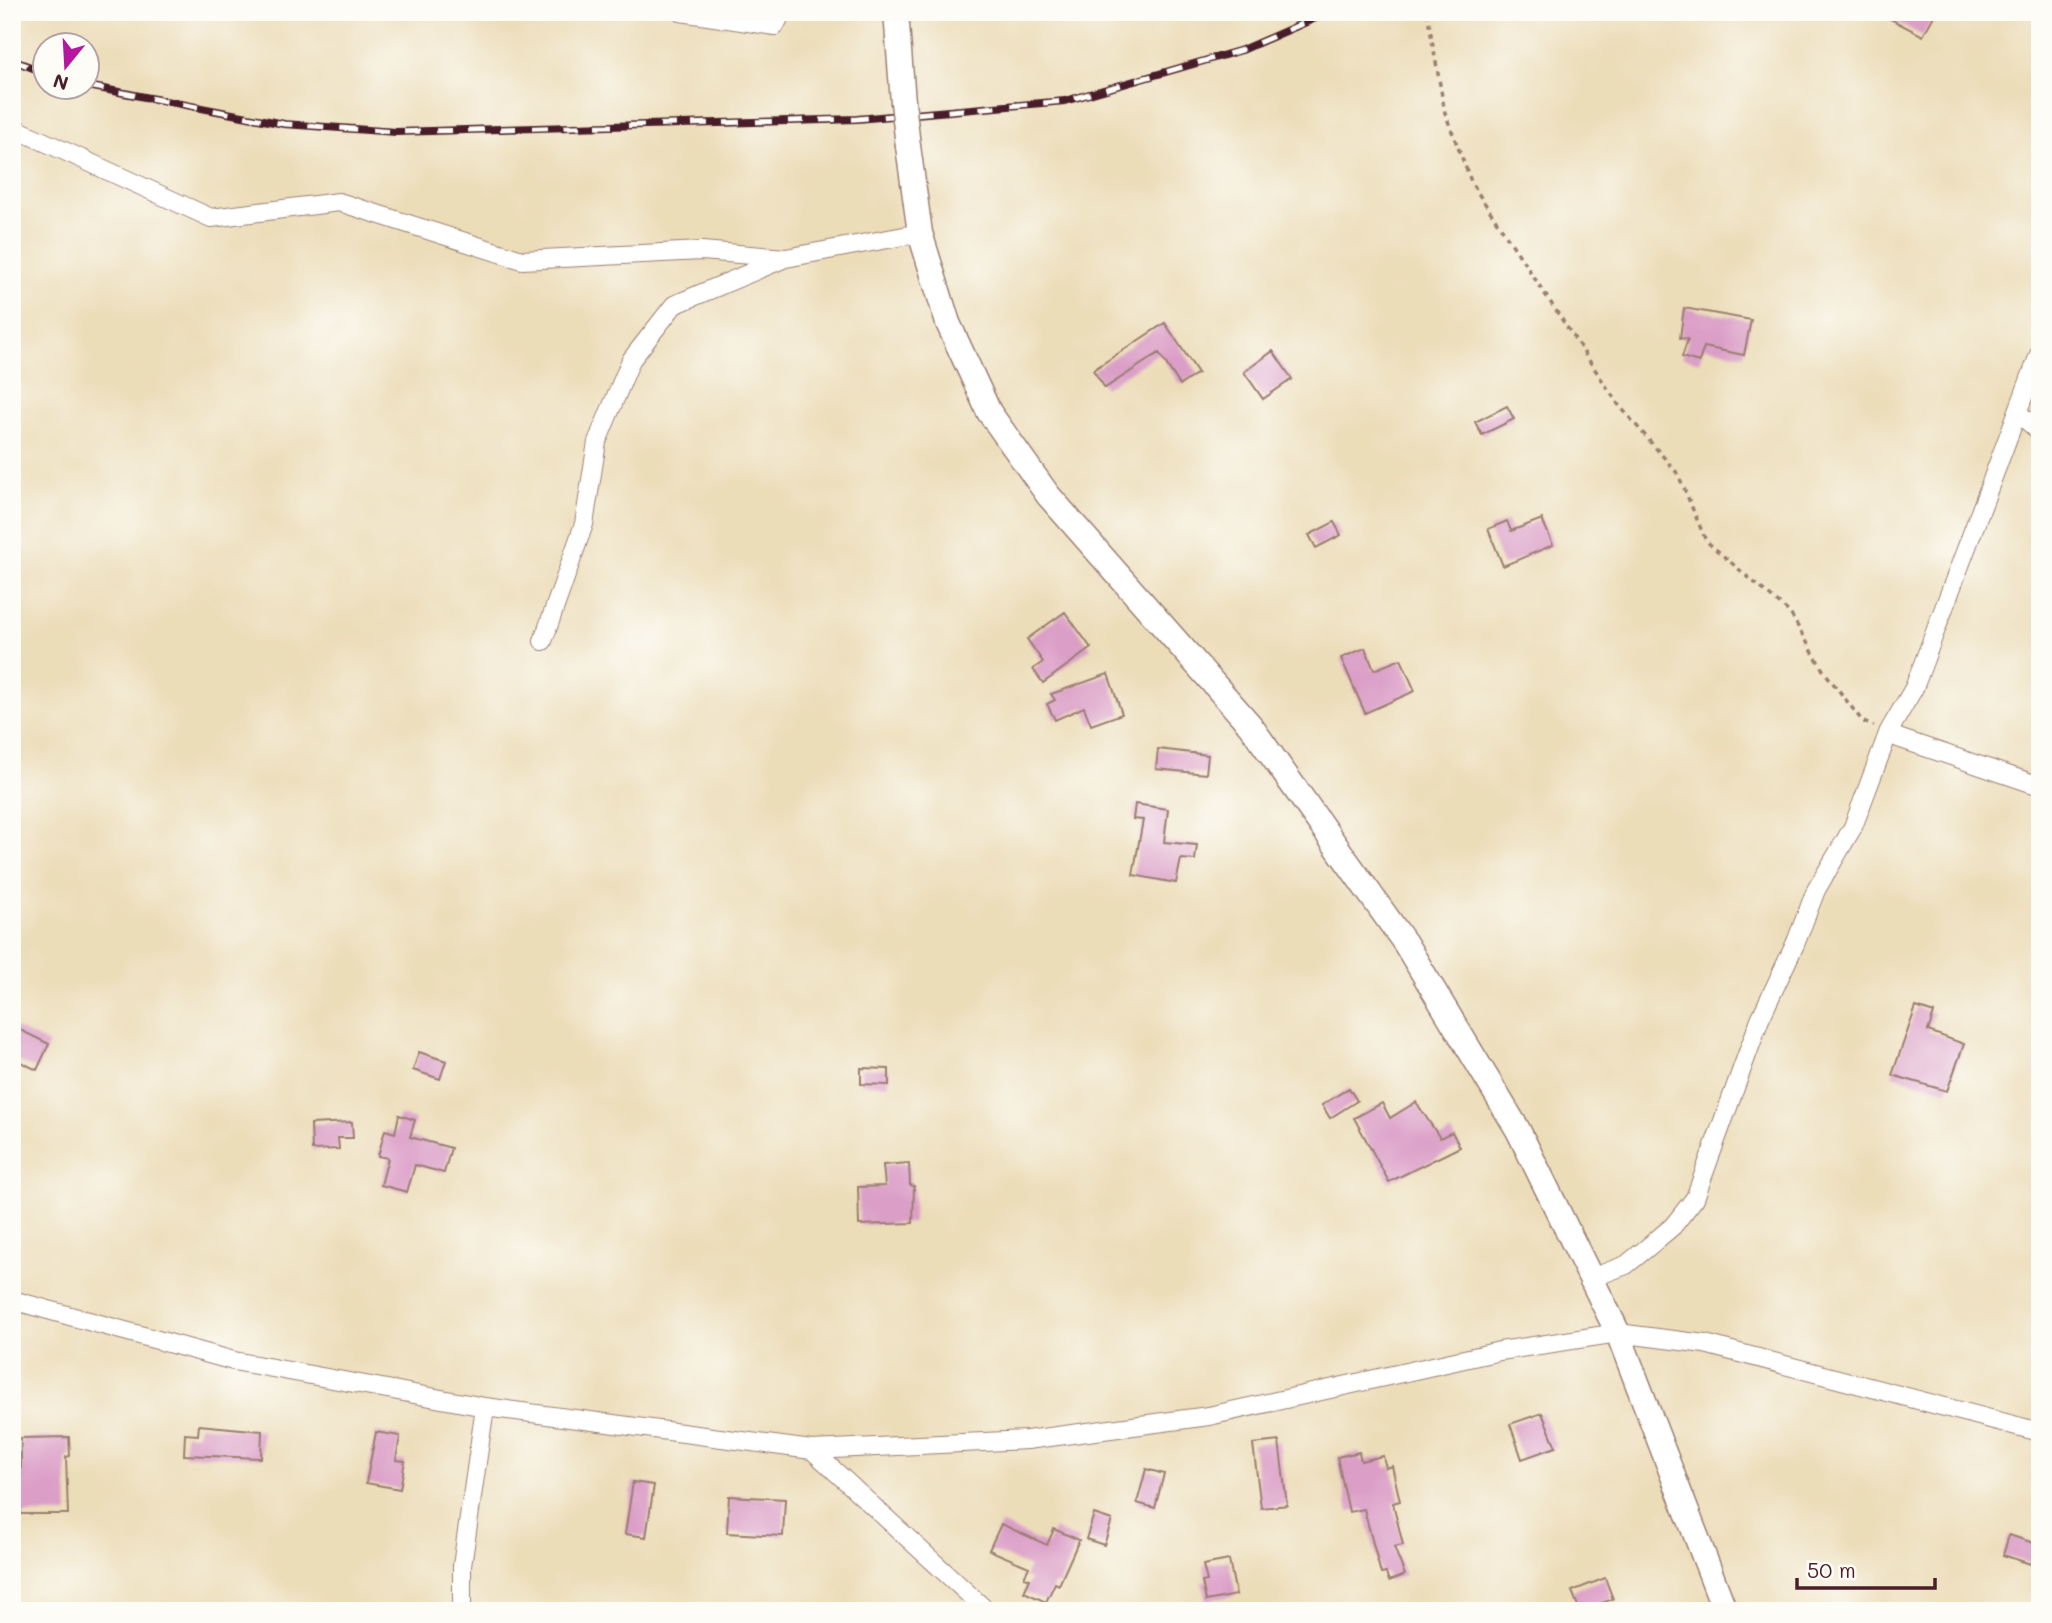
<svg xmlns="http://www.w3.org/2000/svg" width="2052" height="1623" viewBox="0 0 2052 1623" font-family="Mali,sans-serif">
	<rect width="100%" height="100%" fill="#fdfcf7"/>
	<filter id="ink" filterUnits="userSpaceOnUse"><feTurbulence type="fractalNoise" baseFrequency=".0143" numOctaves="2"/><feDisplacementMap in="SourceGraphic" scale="14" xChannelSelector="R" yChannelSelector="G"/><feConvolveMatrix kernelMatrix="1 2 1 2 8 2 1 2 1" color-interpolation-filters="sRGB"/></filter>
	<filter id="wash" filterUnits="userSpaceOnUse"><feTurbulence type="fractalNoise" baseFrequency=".00686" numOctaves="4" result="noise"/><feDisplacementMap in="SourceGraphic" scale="28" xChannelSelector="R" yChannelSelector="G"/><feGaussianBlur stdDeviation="1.57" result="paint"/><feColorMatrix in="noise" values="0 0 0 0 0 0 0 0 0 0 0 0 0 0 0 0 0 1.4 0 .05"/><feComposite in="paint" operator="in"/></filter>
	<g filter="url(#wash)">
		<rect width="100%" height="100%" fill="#ecddb9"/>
		<g id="blocks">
			<path fill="#db9fc7" d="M 1877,12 L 1936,12 L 1923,36 Z
				M 1684,308 L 1751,320 L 1744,355 L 1704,347 L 1699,362 L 1682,357 L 1688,339 L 1680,338 Z
				M 1165,323 L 1198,373 L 1180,385 L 1159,353 L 1105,388 L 1093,370 Z
				M 1273,351 L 1292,379 L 1263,399 L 1244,372 Z
				M 1507,406 L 1514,419 L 1482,435 L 1475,422 Z
				M 1542,519 L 1553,545 L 1503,566 L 1488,529 L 1507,521 L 1511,531 Z
				M 1334,522 L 1341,535 L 1316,548 L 1309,535 Z
				M 1065,612 L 1091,648 L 1043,683 L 1033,669 L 1043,662 L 1027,639 Z
				M 1365,648 L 1374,670 L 1401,659 L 1415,691 L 1365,713 L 1341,658 Z
				M 1108,674 L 1122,714 L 1091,725 L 1084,707 L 1055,720 L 1047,704 L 1055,700 L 1051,694 Z
				M 1158,749 L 1208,755 L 1206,774 L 1156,769 Z
				M 1135,804 L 1168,809 L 1164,842 L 1197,845 L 1195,860 L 1181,859 L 1176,883 L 1133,875 L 1143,820 L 1133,819 Z
				M 1916,1007 L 1934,1013 L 1928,1031 L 1964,1044 L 1947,1091 L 1892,1075 Z
				M 12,1026 L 49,1044 L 37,1070 L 12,1058 Z
				M 419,1052 L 446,1061 L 440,1079 L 413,1070 Z
				M 861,1068 L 889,1069 L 889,1085 L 861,1084 Z
				M 1349,1088 L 1357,1101 L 1330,1118 L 1322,1105 Z
				M 1416,1102 L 1440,1138 L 1452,1132 L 1460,1147 L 1389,1182 L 1354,1118 L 1382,1103 L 1390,1118 Z
				M 399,1115 L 415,1120 L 410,1137 L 451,1148 L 444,1173 L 415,1165 L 407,1192 L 381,1185 L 388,1158 L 378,1156 L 385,1130 L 395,1133 Z
				M 352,1122 L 353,1138 L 338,1138 L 339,1149 L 312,1150 L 311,1124 Z
				M 909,1163 L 910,1185 L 914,1186 L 913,1223 L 859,1225 L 858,1187 L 885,1186 L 883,1165 Z
				M 1542,1413 L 1556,1447 L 1522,1459 L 1510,1424 Z
				M 199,1425 L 262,1431 L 261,1458 L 184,1455 L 185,1434 L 198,1435 Z
				M 376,1432 L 400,1436 L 396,1460 L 405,1461 L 400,1489 L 366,1483 Z
				M 69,1437 L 70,1456 L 66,1457 L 68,1514 L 21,1514 L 21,1438 Z
				M 1279,1441 L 1287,1505 L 1261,1508 L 1253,1444 Z
				M 1359,1452 L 1361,1461 L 1383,1456 L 1386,1468 L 1392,1466 L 1400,1501 L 1393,1503 L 1403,1545 L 1394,1547 L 1405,1575 L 1389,1581 L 1386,1573 L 1381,1574 L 1364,1509 L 1349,1512 L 1337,1457 Z
				M 1146,1469 L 1164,1474 L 1155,1508 L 1137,1503 Z
				M 633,1482 L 654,1485 L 646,1537 L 625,1534 Z
				M 729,1496 L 785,1499 L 783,1536 L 727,1533 Z
				M 1094,1514 L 1112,1520 L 1104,1545 L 1086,1539 Z
				M 1001,1524 L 1047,1545 L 1054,1529 L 1079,1540 L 1059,1585 L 1055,1583 L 1046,1602 L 1024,1592 L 1030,1579 L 1024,1577 L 1029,1567 L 989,1550 Z
				M 2009,1535 L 2040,1545 L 2040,1567 L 2003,1555 Z
				M 1229,1560 L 1236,1595 L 1206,1601 L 1202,1582 L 1207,1581 L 1203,1565 Z
				M 1605,1578 L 1613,1599 L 1580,1611 L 1572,1591 Z"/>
		</g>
	</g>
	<g filter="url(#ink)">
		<use href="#blocks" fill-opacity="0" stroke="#9b7e72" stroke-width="2"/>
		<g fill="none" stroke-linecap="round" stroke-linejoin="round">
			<defs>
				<path id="minor" d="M 681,12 L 775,26 L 782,12
					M 12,127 L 211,218 L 339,202 L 522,260 L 702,251 L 786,258 L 920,233
					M 2018,413 L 2040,432
					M 543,641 L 584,524 L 597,442 L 631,360 L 674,305 L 783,259
					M 1889,731 L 1898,738 L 2040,786
					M 1589,1279 L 1626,1265 L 1647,1248 L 1673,1226 L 1695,1198 L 1760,1019 L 1796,942 L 1816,890 L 1853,827 L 1889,731 L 1914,688 L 2040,352
					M 12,1300 L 234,1361 L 485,1407 L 812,1450 L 1027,1440 L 1209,1416 L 1500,1351 L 1618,1333 L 1705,1344 L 2040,1432
					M 812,1450 L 987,1611
					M 462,1611 L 462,1566 L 485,1407"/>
				<path id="secondary" d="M 896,12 L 903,102
					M 908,146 L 920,233 L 948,323 L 989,412 L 1048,495 L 1250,725 L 1405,943 L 1518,1130 L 1618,1333 L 1725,1611"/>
			</defs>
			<use href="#minor" stroke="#9b7e72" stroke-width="20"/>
			<use href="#secondary" stroke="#9b7e72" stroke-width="27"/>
			<path stroke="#9b7e72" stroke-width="3.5" stroke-dasharray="5 5" stroke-linecap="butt" d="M 1427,12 L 1445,113 L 1472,184 L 1618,404 L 1678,474 L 1706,541 L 1790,613 L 1823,670 L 1863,722 L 1874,726"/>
			<use href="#minor" stroke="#fff" stroke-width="18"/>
			<use href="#secondary" stroke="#fff" stroke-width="24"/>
			<defs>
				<path id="rail" d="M 12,60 L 46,73
					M 88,86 L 284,124 L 396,132 L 857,119 L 1065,101 L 1242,50 L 1329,12"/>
			</defs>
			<use href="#rail" stroke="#4a1f2b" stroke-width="8"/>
			<use href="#rail" stroke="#fdfcf7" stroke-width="5" stroke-dasharray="16" stroke-linecap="butt"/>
			<defs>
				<path id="secondary-bridge" d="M 903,102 L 908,146"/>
			</defs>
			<use href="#secondary-bridge" stroke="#9b7e72" stroke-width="27" stroke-linecap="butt"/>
			<use href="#secondary-bridge" stroke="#fff" stroke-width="24"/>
		</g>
	</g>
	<rect width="2052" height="1623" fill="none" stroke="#fdfcf7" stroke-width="42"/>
	<g transform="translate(66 66) rotate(198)"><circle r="33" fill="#fdfcf7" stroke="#b5a4a5" stroke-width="2"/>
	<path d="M0-5L12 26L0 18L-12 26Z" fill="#b5179e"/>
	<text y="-10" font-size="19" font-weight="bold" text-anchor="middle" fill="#4a1f2b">N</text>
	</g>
	<path d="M1797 1578v10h138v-10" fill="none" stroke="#4a1f2b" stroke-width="3.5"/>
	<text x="1807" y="1578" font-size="21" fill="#4a1f2b" stroke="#fdfcf7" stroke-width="5" paint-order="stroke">50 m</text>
</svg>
